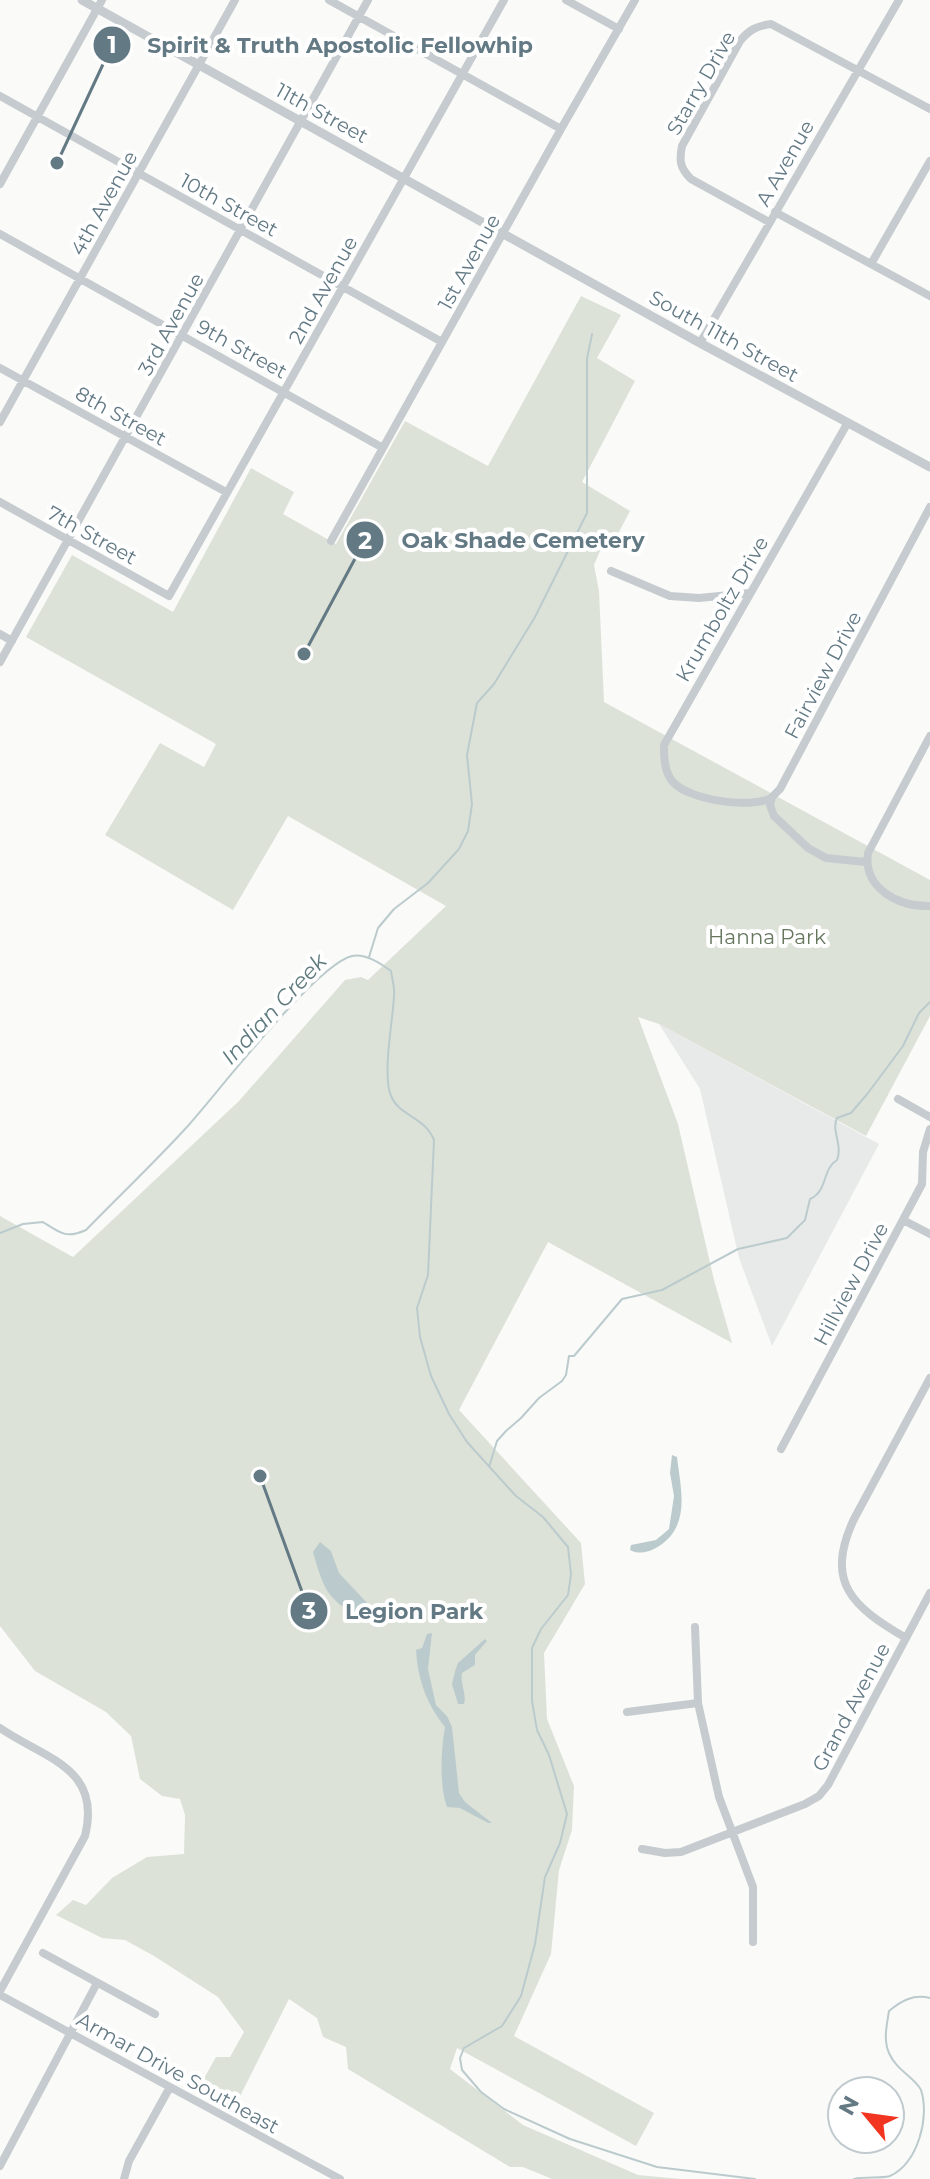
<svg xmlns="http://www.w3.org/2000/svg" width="930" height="2179" viewBox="0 0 930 2179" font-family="Montserrat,sans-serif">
	<rect width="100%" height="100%" fill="#fafaf8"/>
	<path fill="#e8eae9" d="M 659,1024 L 879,1144 L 772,1346 L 739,1258 L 700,1089 Z"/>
	<path fill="#dde2d8" d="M 581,296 L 621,315 L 597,358 L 635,381 L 582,482 L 630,511 L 611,547 L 600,551 L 594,565 L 599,591 L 604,702 L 930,880 L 930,1016 L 866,1136 L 659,1024 L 638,1017 L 678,1124 L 714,1280 L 732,1343 L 548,1242 L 459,1410 L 581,1543 L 585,1584 L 544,1653 L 547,1719 L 574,1786 L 572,1830 L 559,1870 L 551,1954 L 514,2036 L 654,2113 L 636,2146 L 457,2048 L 450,2069 L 523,2125 L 638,2175 L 681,2179 L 552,2179 L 523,2167 L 510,2167 L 348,2069 L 346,2047 L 323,2037 L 317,2018 L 289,1999 L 235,2106 L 198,2089 L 216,2057 L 230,2057 L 244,2032 L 218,1997 L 154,1956 L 125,1940 L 102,1938 L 56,1915 L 73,1900 L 86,1905 L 112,1878 L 147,1857 L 184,1854 L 185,1815 L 180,1799 L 162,1796 L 140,1779 L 131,1736 L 106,1712 L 35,1671 L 0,1626 L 0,1216 L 73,1257 L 239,1101 L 345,980 L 361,977 L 368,980 L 446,906 L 288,816 L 233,910 L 105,835 L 160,743 L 204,767 L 216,744 L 26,637 L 72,555 L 173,612 L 251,468 L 294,492 L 283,514 L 336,544 L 405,421 L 488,466 Z"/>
	<path fill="#bbcbcd" d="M 672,1455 L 677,1457 C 681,1491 692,1529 654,1549 C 646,1553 638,1554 630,1550 L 631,1545 L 656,1540 L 669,1529 L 674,1496 L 670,1473 Z
		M 320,1542 L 331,1551 L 339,1573 L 369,1605 L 391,1608 L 386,1618 L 367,1621 C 328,1600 325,1594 313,1552 Z
		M 432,1633 L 428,1669 L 436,1705 L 447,1716 L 452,1727 L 459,1793 L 465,1802 L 492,1823 L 488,1823 L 460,1808 L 447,1807 C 439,1785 441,1750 445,1727 C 426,1703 418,1680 416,1650 L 422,1648 L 427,1634 Z
		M 485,1639 L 487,1641 L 475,1655 L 475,1665 L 462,1673 C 460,1685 467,1693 464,1704 L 458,1704 L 452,1684 L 455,1671 L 458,1663 Z"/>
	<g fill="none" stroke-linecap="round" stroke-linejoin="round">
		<path stroke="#bbcbcd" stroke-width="2" d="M 369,957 L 378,928 L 394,909 L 428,883 L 459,849 L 468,831 L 472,804 L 467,755 L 477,703 L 494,684 L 535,617 L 587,513 L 587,359 L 592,334
			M 0,1233 L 23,1224 L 43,1222 C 60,1233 66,1239 86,1230 C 119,1196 154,1163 186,1128 C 216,1095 315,965 352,956 C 365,953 380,963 391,971 C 392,979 395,987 394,996 C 393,1020 382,1074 391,1096 C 399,1116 424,1116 434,1140 L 428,1275 L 417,1308 L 420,1337 L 431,1376 L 449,1414 L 467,1442 L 516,1496 L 543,1517 L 568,1547 L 571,1574 L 568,1595 L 541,1629 L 532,1648 L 532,1701 L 537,1730 L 549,1755 L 567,1814 L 560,1843 L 545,1877 L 535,1944 L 521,1996 L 502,2026 L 464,2048 L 460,2058 L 462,2070 L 481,2092 L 504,2109 L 570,2139 L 657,2167 L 755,2179
			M 489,1467 L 497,1441 L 506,1431 L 521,1418 L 539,1398 L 562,1381 L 566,1375 L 569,1356 L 574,1356 L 622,1299 L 662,1290 L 738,1249 L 787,1238 L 805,1220 L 810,1199 C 828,1191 822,1169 837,1160 C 843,1145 831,1131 837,1118 L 851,1113 L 868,1093 L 903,1046 L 919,1013 L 930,1002
			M 854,2179 C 865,2176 880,2179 890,2176 C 918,2163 930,2117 921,2090 C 915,2078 896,2070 889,2053 C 883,2040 887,2024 889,2011 C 901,2001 913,1994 930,1998"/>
		<path stroke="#c5cbce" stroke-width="8" d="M 329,0 L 561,129
			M 566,0 L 619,29
			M 0,96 L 442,342
			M 0,184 L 102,0
			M 775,212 L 930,296
			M 769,222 L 691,179 C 680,168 679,161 682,146 L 740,41 C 749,30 756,26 771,24 L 930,109
			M 0,234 L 383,448
			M 871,264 L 930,161
			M 700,343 L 899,0
			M 0,368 L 226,492
			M 0,422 L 235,0
			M 847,424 L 664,745 C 664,757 664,772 673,782 C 689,800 749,809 771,798 C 773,796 778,791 780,789 L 930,507
			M 0,502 L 169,596 L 504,0
			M 331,541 L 561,129 L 635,0
			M 611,571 L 670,596 L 699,598 L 750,593
			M 0,634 L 12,641
			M 0,662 L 368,0
			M 930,736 L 868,853 C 863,888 898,907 930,906
			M 772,797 L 770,805 L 774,816 L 808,848 L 826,858 L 866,862
			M 898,1099 L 930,1117
			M 903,1220 L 930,1234
			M 781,1449 L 922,1184 L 923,1152 L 930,1129
			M 695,1627 L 698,1703 L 719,1797 L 753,1887 L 753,1942
			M 906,1638 C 853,1607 824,1583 854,1519 L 930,1378
			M 627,1712 L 698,1703
			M 0,1728 C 45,1759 102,1767 85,1836 L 0,1991
			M 642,1849 L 665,1853 L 681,1852 L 805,1804 L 819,1796 L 828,1785 L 930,1593
			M 43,1953 L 155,2014
			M 0,1995 L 340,2179
			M 0,2166 L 97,1983
			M 124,2179 L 129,2161 L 170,2087"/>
		<path stroke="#c5cbce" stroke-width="9" d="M 82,0 L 700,343 L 930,467"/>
	</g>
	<g text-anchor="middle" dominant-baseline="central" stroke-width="8" stroke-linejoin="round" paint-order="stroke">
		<g font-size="20" fill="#637a85" stroke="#fff">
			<text transform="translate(701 83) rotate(-60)">Starry Drive</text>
			<text transform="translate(322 113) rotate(29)">11th Street</text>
			<text transform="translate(785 163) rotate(-60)">A Avenue</text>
			<text transform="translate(104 203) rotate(-61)">4th Avenue</text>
			<text transform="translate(229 205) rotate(29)">10th Street</text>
			<text transform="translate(469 262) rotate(-61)">1st Avenue</text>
			<text transform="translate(323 290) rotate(-61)">2nd Avenue</text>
			<text transform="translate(171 324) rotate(-61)">3rd Avenue</text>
			<text transform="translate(724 336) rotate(29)">South 11th Street</text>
			<text transform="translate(242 349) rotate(29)">9th Street</text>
			<text transform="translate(121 416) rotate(29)">8th Street</text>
			<text transform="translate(92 535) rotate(29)">7th Street</text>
			<text transform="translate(722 609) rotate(-60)">Krumboltz Drive</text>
			<text transform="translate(823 675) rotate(-62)">Fairview Drive</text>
			<text transform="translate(851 1284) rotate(-62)">Hillview Drive</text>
			<text transform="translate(851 1707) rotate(-62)">Grand Avenue</text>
			<text transform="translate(178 2073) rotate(29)">Armar Drive Southeast</text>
		</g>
		<g font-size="20" fill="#66775e" stroke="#fff">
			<text x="767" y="937">Hanna Park</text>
		</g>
		<g font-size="22" font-style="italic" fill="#5e7a7e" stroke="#fff">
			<text transform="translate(274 1009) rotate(-47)">Indian Creek</text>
		</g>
	</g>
	<path fill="none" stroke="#637a85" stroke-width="3" d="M57 163L112 45M304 654L365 540M260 1476L309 1611"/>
	<g fill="#637a85" stroke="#fff" stroke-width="3">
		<circle cx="57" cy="163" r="8"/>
		<circle cx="304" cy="654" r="8"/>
		<circle cx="260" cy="1476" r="8"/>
		<circle cx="112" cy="45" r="20"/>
		<circle cx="365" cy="540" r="20"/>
		<circle cx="309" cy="1611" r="20"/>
	</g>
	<g font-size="24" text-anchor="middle" font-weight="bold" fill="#fff">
		<text x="112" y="53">1</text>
		<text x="365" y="549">2</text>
		<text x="309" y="1619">3</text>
	</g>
	<g font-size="22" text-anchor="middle" font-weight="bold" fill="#637a85" stroke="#fff" stroke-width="8" stroke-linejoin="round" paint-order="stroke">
		<text x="340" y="53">Spirit &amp; Truth Apostolic Fellowhip</text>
		<text x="523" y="548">Oak Shade Cemetery</text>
		<text x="414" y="1619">Legion Park</text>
	</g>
	<g transform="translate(866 2115) rotate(299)"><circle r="38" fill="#ffffff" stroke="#c1cace" stroke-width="2"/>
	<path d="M0-6L14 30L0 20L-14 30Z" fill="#f13521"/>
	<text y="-12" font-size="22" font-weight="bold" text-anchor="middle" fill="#637a85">N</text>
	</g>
</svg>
